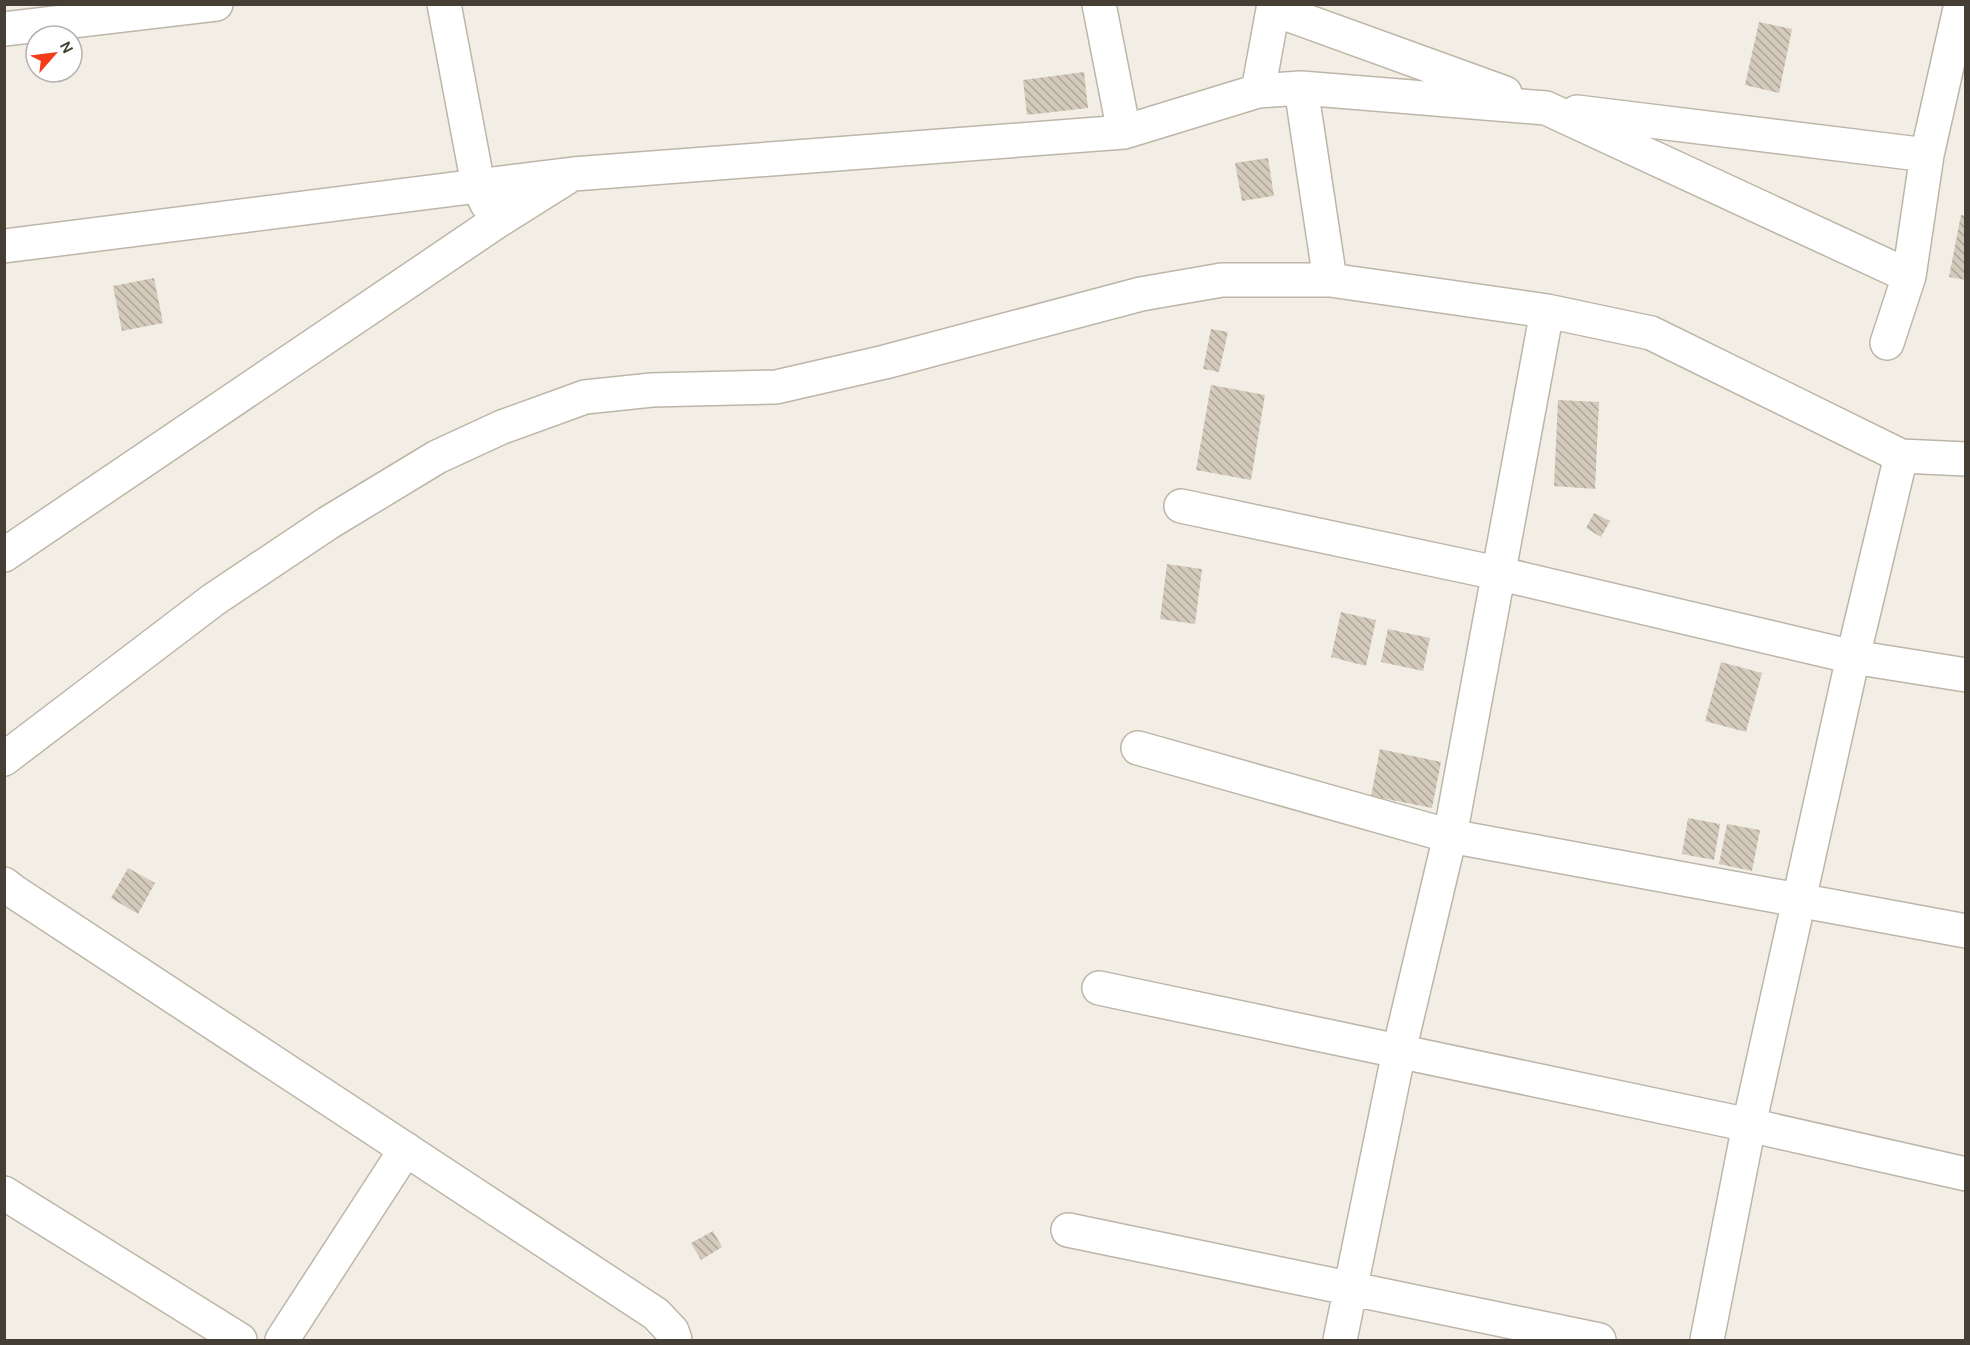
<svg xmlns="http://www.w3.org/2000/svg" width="1970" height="1345" viewBox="0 0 1970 1345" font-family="Karla,sans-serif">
	<defs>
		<pattern id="building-back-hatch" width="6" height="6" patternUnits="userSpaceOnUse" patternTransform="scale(1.5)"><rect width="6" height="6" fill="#d3cabb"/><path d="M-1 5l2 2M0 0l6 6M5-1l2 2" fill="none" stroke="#ada599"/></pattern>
	</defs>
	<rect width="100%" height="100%" fill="#f2eee5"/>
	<path fill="url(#building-back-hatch)" d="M 1759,22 L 1792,29 L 1779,93 L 1745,85 Z
		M 1084,72 L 1088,108 L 1027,115 L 1023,80 Z
		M 1268,158 L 1274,196 L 1242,201 L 1235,163 Z
		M 1961,215 L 1966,216 L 1966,280 L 1949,277 Z
		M 154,278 L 163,323 L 122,331 L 113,286 Z
		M 1211,329 L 1228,332 L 1219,372 L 1203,369 Z
		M 1211,385 L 1265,395 L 1251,480 L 1196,470 Z
		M 1558,400 L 1599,402 L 1595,489 L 1554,486 Z
		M 1594,513 L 1610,521 L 1601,537 L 1586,528 Z
		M 1167,564 L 1202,569 L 1195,624 L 1160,619 Z
		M 1341,612 L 1376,620 L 1366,666 L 1331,657 Z
		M 1388,629 L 1430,638 L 1423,671 L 1381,662 Z
		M 1721,662 L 1762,673 L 1746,732 L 1705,721 Z
		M 1380,749 L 1441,762 L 1432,808 L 1371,796 Z
		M 1688,818 L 1720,824 L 1714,860 L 1682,854 Z
		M 1727,824 L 1760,830 L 1752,871 L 1719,864 Z
		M 128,868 L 155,883 L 138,914 L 111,898 Z
		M 713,1231 L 722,1247 L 701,1260 L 691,1243 Z"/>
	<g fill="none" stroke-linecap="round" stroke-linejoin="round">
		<defs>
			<path id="minor" d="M 444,4 L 478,185 L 487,204
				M 1099,4 L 1124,132
				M 1273,9 L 1505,93
				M 4,29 L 216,4
				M 1301,88 L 1330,280
				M 1258,91 L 1274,4
				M 1577,112 L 1927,155
				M 4,246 L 573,174 L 1124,132 L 1258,91 L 1301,88 L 1546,108 L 1909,276
				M 1887,343 L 1909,276 L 1927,155 L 1961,4
				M 1181,506 L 1497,573 L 1853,657 L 1966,675
				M 4,555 L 496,222 L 566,178
				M 1138,748 L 1450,836 L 1966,931
				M 4,759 L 213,600 L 328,523 L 437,457 L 502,427 L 585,397 L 652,390 L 776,387 L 885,362 L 1141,294 L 1222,280 L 1330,280 L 1547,311 L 1651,333 L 1901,456 L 1966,459
				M 4,884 L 13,891 L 656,1314 L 672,1331 L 675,1340
				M 1099,988 L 1749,1125 L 1966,1174
				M 4,1193 L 240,1340
				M 1068,1230 L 1599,1340
				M 282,1340 L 406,1149
				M 1340,1340 L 1399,1051 L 1450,836 L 1547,311
				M 1707,1340 L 1749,1125 L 1853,657 L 1901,456"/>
		</defs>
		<use href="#minor" stroke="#bdb6a8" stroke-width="36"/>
		<use href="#minor" stroke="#fff" stroke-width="33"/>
	</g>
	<rect width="1970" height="1345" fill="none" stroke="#443e35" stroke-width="12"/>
	<g transform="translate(54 54) rotate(62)"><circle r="28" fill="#ffffff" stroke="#b4b2ae" stroke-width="1.5"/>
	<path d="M0-4.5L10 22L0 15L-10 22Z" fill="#f43b1a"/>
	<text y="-9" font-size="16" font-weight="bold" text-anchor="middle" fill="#443e35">N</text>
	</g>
</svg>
